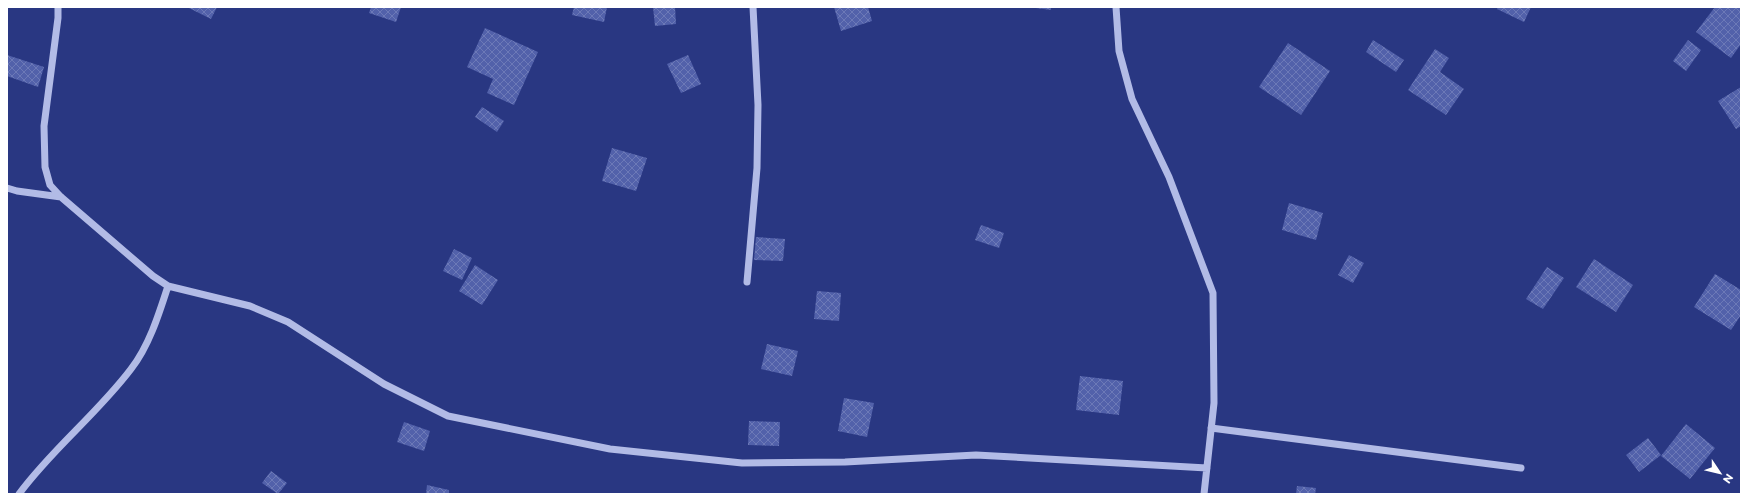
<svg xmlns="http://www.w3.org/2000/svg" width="1748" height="501" viewBox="0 0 1748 501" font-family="Montserrat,sans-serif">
	<defs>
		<pattern id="building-cross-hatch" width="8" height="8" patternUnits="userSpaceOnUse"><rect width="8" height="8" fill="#5261aa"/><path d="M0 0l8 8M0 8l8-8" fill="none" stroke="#6c79b7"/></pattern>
	</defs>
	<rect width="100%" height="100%" fill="#293782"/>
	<path fill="url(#building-cross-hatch)" d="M 187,7 L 217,7 L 211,19 Z
		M 371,7 L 401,7 L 396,22 L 369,13 Z
		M 574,7 L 607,7 L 604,22 L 572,15 Z
		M 653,7 L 675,7 L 676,24 L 655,26 Z
		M 834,7 L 868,7 L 872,21 L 841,31 Z
		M 1028,7 L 1051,7 L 1051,10 Z
		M 1498,7 L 1531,7 L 1524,22 L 1497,9 Z
		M 1715,7 L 1741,7 L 1741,44 L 1731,58 L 1696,32 Z
		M 485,28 L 538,52 L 514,105 L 487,93 L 493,79 L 467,67 Z
		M 1373,40 L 1404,60 L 1396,72 L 1366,52 Z
		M 1688,40 L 1701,50 L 1686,71 L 1673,61 Z
		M 1288,43 L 1330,71 L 1301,115 L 1259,87 Z
		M 1435,49 L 1449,58 L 1440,72 L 1464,89 L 1446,115 L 1408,90 Z
		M 7,55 L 44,67 L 38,87 L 7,76 Z
		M 688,55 L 701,84 L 681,93 L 667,64 Z
		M 1741,87 L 1741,126 L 1736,129 L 1718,101 Z
		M 482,107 L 504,121 L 497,132 L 475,117 Z
		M 612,148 L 647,158 L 636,191 L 602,181 Z
		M 1289,203 L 1323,213 L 1316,240 L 1282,230 Z
		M 981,225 L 1004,233 L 999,248 L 975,240 Z
		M 756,237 L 785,239 L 783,261 L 754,260 Z
		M 454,249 L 472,258 L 462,280 L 443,271 Z
		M 1349,255 L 1364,263 L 1353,283 L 1338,275 Z
		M 1594,259 L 1633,285 L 1616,312 L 1576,287 Z
		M 475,265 L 498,280 L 482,305 L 459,291 Z
		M 1547,267 L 1564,278 L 1543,309 L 1526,299 Z
		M 1715,274 L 1741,290 L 1741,315 L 1731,330 L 1694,307 Z
		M 817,291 L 841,293 L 839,321 L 814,319 Z
		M 767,344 L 798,351 L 792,376 L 761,369 Z
		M 1080,376 L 1123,381 L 1119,415 L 1076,410 Z
		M 844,398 L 874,403 L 867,437 L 838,431 Z
		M 749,421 L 780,422 L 779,446 L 748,445 Z
		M 404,422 L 430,431 L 424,451 L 397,442 Z
		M 1686,424 L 1715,448 L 1690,479 L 1661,456 Z
		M 1648,438 L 1661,455 L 1639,472 L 1626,455 Z
		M 271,471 L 287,483 L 278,494 L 262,483 Z
		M 427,485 L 449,490 L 449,494 L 426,494 Z
		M 1297,486 L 1316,488 L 1315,494 L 1296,494 Z"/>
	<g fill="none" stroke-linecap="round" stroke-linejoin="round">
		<path stroke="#b2bbe6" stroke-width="7" d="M 58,7 L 58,18 L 44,126 L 45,167 L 50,185 L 61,197 L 153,276 L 168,286 L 250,306 L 288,322 L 384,384 L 448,416 L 610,449 L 742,463 L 845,462 L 976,455 L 1207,468
			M 1116,7 L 1119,51 L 1132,99 L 1169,177 L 1213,293 L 1214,403 L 1204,494
			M 7,188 L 17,191 L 61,197
			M 747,282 L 757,168 L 758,105 L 753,7
			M 1211,428 L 1521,468
			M 19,494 C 52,449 97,414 131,369 C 149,346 159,314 168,286"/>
	</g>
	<rect width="1748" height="501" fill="none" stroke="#ffffff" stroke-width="16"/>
	<g transform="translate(1720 473) rotate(125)" stroke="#293782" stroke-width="3" paint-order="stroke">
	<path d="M0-3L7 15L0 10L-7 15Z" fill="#ffffff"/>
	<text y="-6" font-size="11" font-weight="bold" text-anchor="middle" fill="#ffffff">N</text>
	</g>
</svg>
